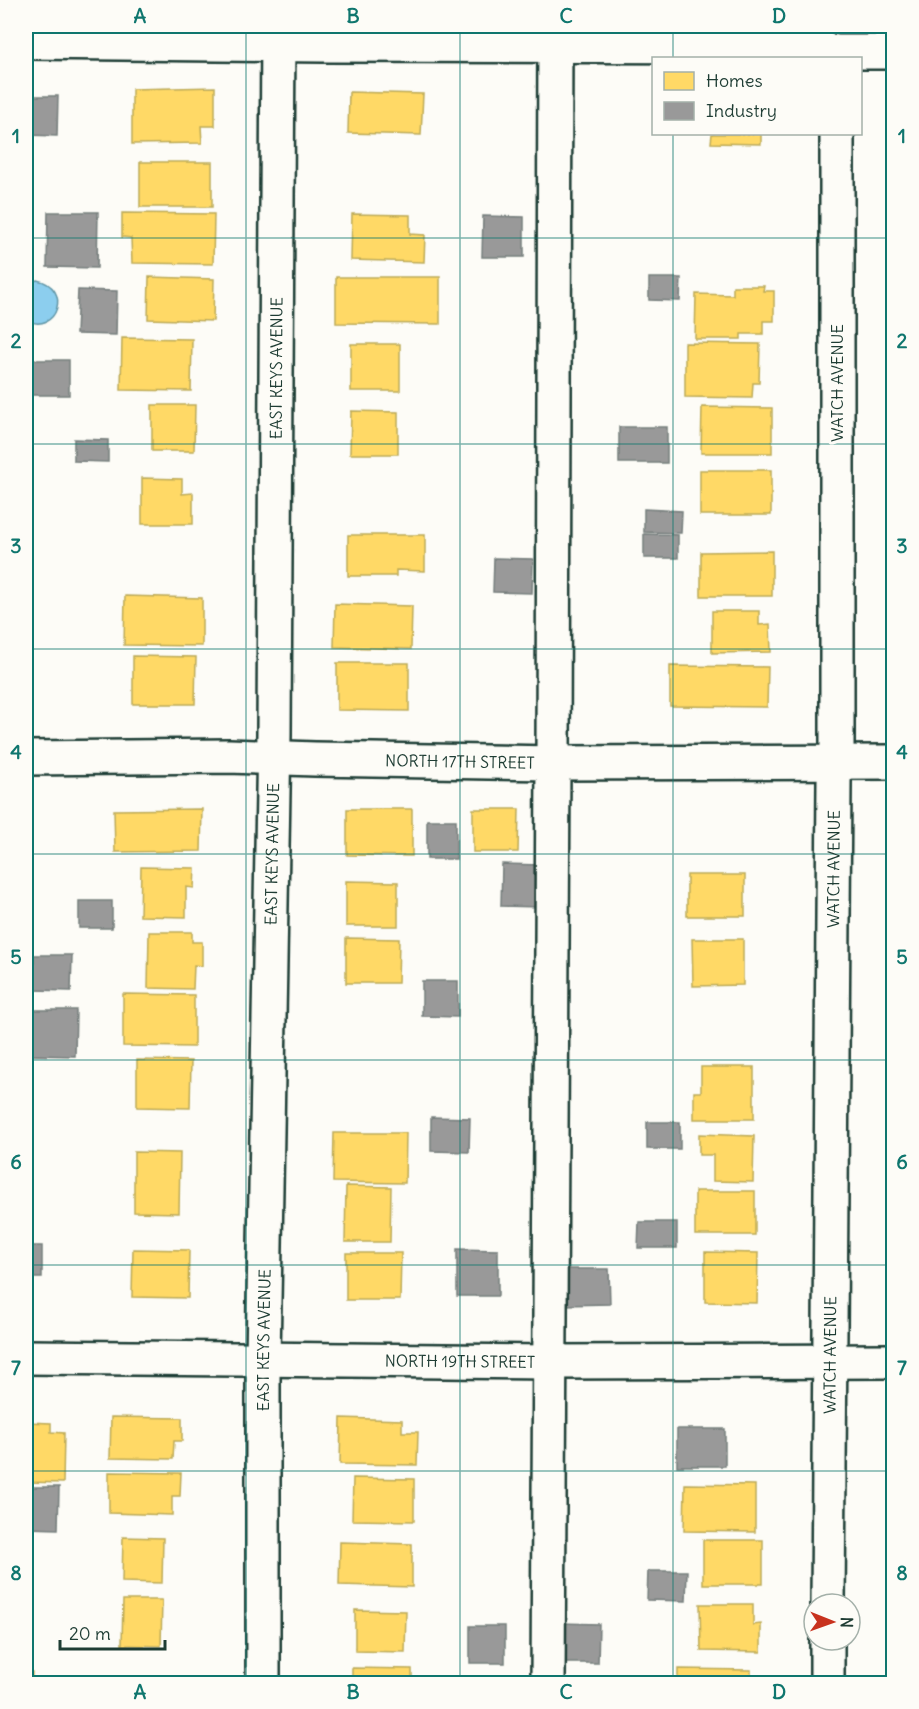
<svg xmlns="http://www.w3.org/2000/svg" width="919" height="1709" viewBox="0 0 919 1709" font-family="Delius,sans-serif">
	<rect width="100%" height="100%" fill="#fdfcf7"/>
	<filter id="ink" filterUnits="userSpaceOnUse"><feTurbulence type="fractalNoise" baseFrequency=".0167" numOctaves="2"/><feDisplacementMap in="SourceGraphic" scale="12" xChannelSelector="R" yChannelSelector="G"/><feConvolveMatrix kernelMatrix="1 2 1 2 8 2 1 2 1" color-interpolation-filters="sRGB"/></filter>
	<g filter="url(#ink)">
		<path fill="#8cceee" stroke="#6094a4" stroke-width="1.5" d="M 37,280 C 73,287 57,336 26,320 L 26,284 Z"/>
		<path fill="#ffd966" stroke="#bcaa57" stroke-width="1.5" d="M 215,87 L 215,126 L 201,126 L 202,143 L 132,144 L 132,89 Z
			M 349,92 L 423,94 L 421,135 L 348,133 Z
			M 712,134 L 761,134 L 761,144 L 711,143 Z
			M 140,162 L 212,162 L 212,207 L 140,207 Z
			M 122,213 L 214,214 L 213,264 L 132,263 L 131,238 L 122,237 Z
			M 352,214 L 410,215 L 410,234 L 425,235 L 424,262 L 351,260 Z
			M 149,277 L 214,279 L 213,321 L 148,319 Z
			M 336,277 L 440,277 L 440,324 L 336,323 Z
			M 733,286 L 764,286 L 763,291 L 774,291 L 774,321 L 763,321 L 763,334 L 741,334 L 741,339 L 695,339 L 696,294 L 733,295 Z
			M 122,338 L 192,339 L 191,391 L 121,390 Z
			M 685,343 L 760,344 L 759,383 L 753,383 L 752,398 L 685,397 Z
			M 351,344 L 400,344 L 400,391 L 351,391 Z
			M 152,405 L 195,405 L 194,451 L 152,451 Z
			M 702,407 L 772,408 L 772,453 L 701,453 Z
			M 351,411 L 398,412 L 398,454 L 350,454 Z
			M 700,470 L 771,470 L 771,515 L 700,515 Z
			M 142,478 L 182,479 L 182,494 L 193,493 L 193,524 L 142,524 Z
			M 348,535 L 425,535 L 425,571 L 396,570 L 396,576 L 348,576 Z
			M 772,551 L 772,596 L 701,596 L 701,552 Z
			M 125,596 L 202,598 L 202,646 L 124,645 Z
			M 335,604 L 412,606 L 411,649 L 334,647 Z
			M 712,611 L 759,611 L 759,625 L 770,624 L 771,652 L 712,653 Z
			M 133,656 L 196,657 L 195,704 L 133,704 Z
			M 337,663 L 409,663 L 409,711 L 337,710 Z
			M 670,666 L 768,667 L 767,707 L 670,706 Z
			M 202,809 L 201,851 L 115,852 L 114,810 Z
			M 347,809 L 412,809 L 412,856 L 347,855 Z
			M 473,809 L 519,809 L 518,852 L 473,852 Z
			M 141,867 L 195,868 L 194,888 L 186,887 L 186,917 L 140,916 Z
			M 687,875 L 745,875 L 745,916 L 687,916 Z
			M 346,881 L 398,882 L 398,926 L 346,926 Z
			M 149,932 L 192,932 L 192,942 L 202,942 L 202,966 L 194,965 L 193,989 L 148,988 Z
			M 346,938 L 399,939 L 398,983 L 346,983 Z
			M 692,939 L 743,939 L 743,985 L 693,986 Z
			M 123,994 L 194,995 L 194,1047 L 123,1046 Z
			M 137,1060 L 191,1061 L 190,1108 L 137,1107 Z
			M 701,1067 L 754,1067 L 754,1119 L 694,1119 L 694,1092 L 701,1092 Z
			M 334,1133 L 406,1133 L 405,1183 L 333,1182 Z
			M 699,1134 L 754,1136 L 753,1182 L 713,1181 L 713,1155 L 699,1155 Z
			M 134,1152 L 180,1153 L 179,1213 L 134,1212 Z
			M 346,1186 L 391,1187 L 390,1242 L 345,1242 Z
			M 695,1191 L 755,1191 L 755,1235 L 695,1235 Z
			M 133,1249 L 189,1250 L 188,1298 L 132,1297 Z
			M 705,1252 L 758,1253 L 757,1303 L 705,1302 Z
			M 346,1253 L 401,1253 L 400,1300 L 346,1300 Z
			M 111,1417 L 182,1418 L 182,1441 L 174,1441 L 173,1459 L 110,1458 Z
			M 341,1418 L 402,1420 L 402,1432 L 418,1432 L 417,1465 L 340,1464 Z
			M 26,1422 L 51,1423 L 51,1432 L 64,1433 L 63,1483 L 26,1482 Z
			M 109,1472 L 181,1473 L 180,1496 L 172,1496 L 172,1515 L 109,1513 Z
			M 353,1478 L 414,1479 L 414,1521 L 352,1520 Z
			M 685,1484 L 755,1485 L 755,1532 L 684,1531 Z
			M 123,1537 L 163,1538 L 162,1583 L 122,1582 Z
			M 703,1540 L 763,1540 L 763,1584 L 703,1584 Z
			M 340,1542 L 412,1544 L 412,1587 L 339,1585 Z
			M 123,1600 L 162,1600 L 161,1646 L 122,1645 Z
			M 700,1604 L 753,1604 L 753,1625 L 761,1624 L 761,1652 L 701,1651 Z
			M 355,1610 L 406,1611 L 405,1652 L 355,1651 Z
			M 352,1668 L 412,1669 L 412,1684 L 352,1684 Z
			M 678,1669 L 751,1670 L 751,1684 L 678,1684 Z
			M 26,1672 L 32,1672 L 32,1684 L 26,1684 Z"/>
		<path fill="#999" stroke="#747d7b" stroke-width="1.5" d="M 26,96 L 58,96 L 57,136 L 26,135 Z
			M 48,212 L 98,212 L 97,268 L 47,267 Z
			M 483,216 L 524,217 L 524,257 L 482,257 Z
			M 649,278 L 681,278 L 680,301 L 649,300 Z
			M 78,290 L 117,291 L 116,335 L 76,334 Z
			M 29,360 L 69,360 L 69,395 L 29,395 Z
			M 619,427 L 667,427 L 667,463 L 619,463 Z
			M 74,439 L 108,440 L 108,462 L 74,461 Z
			M 644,509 L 682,511 L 681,533 L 644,532 Z
			M 644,534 L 678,535 L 678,558 L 644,558 Z
			M 494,558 L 533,559 L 532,593 L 493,592 Z
			M 427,820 L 456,820 L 456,859 L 427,859 Z
			M 502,864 L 541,865 L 540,907 L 501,906 Z
			M 79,901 L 112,901 L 112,928 L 79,928 Z
			M 34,955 L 72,955 L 71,991 L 34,990 Z
			M 422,981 L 458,981 L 458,1017 L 422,1016 Z
			M 29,1010 L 76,1010 L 75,1056 L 28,1055 Z
			M 431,1117 L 470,1118 L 469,1152 L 431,1151 Z
			M 647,1122 L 680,1122 L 680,1149 L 647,1149 Z
			M 639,1222 L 677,1222 L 677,1248 L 638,1248 Z
			M 26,1246 L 42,1246 L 42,1278 L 26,1278 Z
			M 457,1249 L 498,1250 L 498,1296 L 457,1296 Z
			M 563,1269 L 609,1269 L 610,1304 L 563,1305 Z
			M 677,1429 L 725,1429 L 725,1466 L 677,1466 Z
			M 26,1487 L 59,1487 L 58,1529 L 26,1528 Z
			M 648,1571 L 687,1571 L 686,1601 L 647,1600 Z
			M 559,1623 L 599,1624 L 598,1663 L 559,1663 Z
			M 470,1626 L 505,1626 L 505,1663 L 470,1663 Z"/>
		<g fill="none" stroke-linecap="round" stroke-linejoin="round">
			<defs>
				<g id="minor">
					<path d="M 26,42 L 324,45 L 803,46 L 837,52 L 894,52"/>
					<path id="s1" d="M 26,758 L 229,756 L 315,759 L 553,763 L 894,762"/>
					<path id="s2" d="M 26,1357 L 549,1362 L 894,1361"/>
					<path id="s3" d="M 828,1604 L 834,781 L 837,746 L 837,134"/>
					<path id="s4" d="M 263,1684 L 263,1358 L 274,734 L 278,26"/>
					<path d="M 548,1684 L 553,763 L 555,26"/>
					<path d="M 827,1684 L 827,1640"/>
				</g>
			</defs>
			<use href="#minor" stroke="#1f3d34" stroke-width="38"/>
			<use href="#minor" stroke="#fdfcf7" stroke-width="33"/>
		</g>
	</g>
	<path fill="none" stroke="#0f766e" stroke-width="1.5" stroke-opacity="0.55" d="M 246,26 L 246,1684M 460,26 L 460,1684M 673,26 L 673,58M 673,134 L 673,1684M 26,238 L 894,238M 26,444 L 894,444M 26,649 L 894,649M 26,854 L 894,854M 26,1060 L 894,1060M 26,1265 L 894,1265M 26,1471 L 894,1471"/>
	<g text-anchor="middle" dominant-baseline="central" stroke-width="6" stroke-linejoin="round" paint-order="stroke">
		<g font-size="16" fill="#1f3d34" stroke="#fdfcf7">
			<text stroke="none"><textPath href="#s4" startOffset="1316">EAST KEYS AVENUE</textPath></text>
			<text transform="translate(837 383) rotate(-90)">WATCH AVENUE</text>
			<text stroke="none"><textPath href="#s1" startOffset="434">NORTH 17TH STREET</textPath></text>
			<text stroke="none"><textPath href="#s4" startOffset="830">EAST KEYS AVENUE</textPath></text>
			<text stroke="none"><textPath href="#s3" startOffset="735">WATCH AVENUE</textPath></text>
			<text stroke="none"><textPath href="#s4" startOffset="344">EAST KEYS AVENUE</textPath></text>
			<text stroke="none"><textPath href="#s3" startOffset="249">WATCH AVENUE</textPath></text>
			<text stroke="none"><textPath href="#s2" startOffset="434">NORTH 19TH STREET</textPath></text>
		</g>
	</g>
	<rect width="919" height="1709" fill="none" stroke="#fdfcf7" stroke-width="66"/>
	<rect x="652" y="57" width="210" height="78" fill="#fdfcf7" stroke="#a4b0a9" stroke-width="1.5"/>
	<rect x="664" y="72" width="30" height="18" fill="#ffd966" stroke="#a4b0a9" stroke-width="1.5"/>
	<text x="706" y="87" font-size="18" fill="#1f3d34">Homes</text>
	<rect x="664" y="102" width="30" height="18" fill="#999999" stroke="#a4b0a9" stroke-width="1.5"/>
	<text x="706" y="117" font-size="18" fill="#1f3d34">Industry</text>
	<g transform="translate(832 1622) rotate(91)"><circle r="28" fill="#fdfcf7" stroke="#a4b0a9" stroke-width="1.5"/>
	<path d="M0-4.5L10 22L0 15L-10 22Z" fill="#c8321e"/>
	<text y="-9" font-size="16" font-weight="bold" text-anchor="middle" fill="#1f3d34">N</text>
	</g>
	<path d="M60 1640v9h105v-9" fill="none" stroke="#1f3d34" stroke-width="3"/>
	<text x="69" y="1640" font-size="18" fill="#1f3d34" stroke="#fdfcf7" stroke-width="4.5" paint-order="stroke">20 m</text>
	<rect x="33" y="33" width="853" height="1643" fill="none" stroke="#0f766e" stroke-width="2"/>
	<g font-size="20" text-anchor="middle" font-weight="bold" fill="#0f766e">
		<text x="140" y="23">A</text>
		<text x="353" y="23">B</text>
		<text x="566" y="23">C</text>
		<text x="779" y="23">D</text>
		<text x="16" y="143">1</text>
		<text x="902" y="143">1</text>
		<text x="16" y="348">2</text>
		<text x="902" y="348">2</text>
		<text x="16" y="553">3</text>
		<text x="902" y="553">3</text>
		<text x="16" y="759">4</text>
		<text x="902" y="759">4</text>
		<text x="16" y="964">5</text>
		<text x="902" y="964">5</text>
		<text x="16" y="1169">6</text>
		<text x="902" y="1169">6</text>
		<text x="16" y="1375">7</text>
		<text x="902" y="1375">7</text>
		<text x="16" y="1580">8</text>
		<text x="902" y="1580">8</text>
		<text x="140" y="1699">A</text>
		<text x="353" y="1699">B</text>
		<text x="566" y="1699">C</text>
		<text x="779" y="1699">D</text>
	</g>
</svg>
